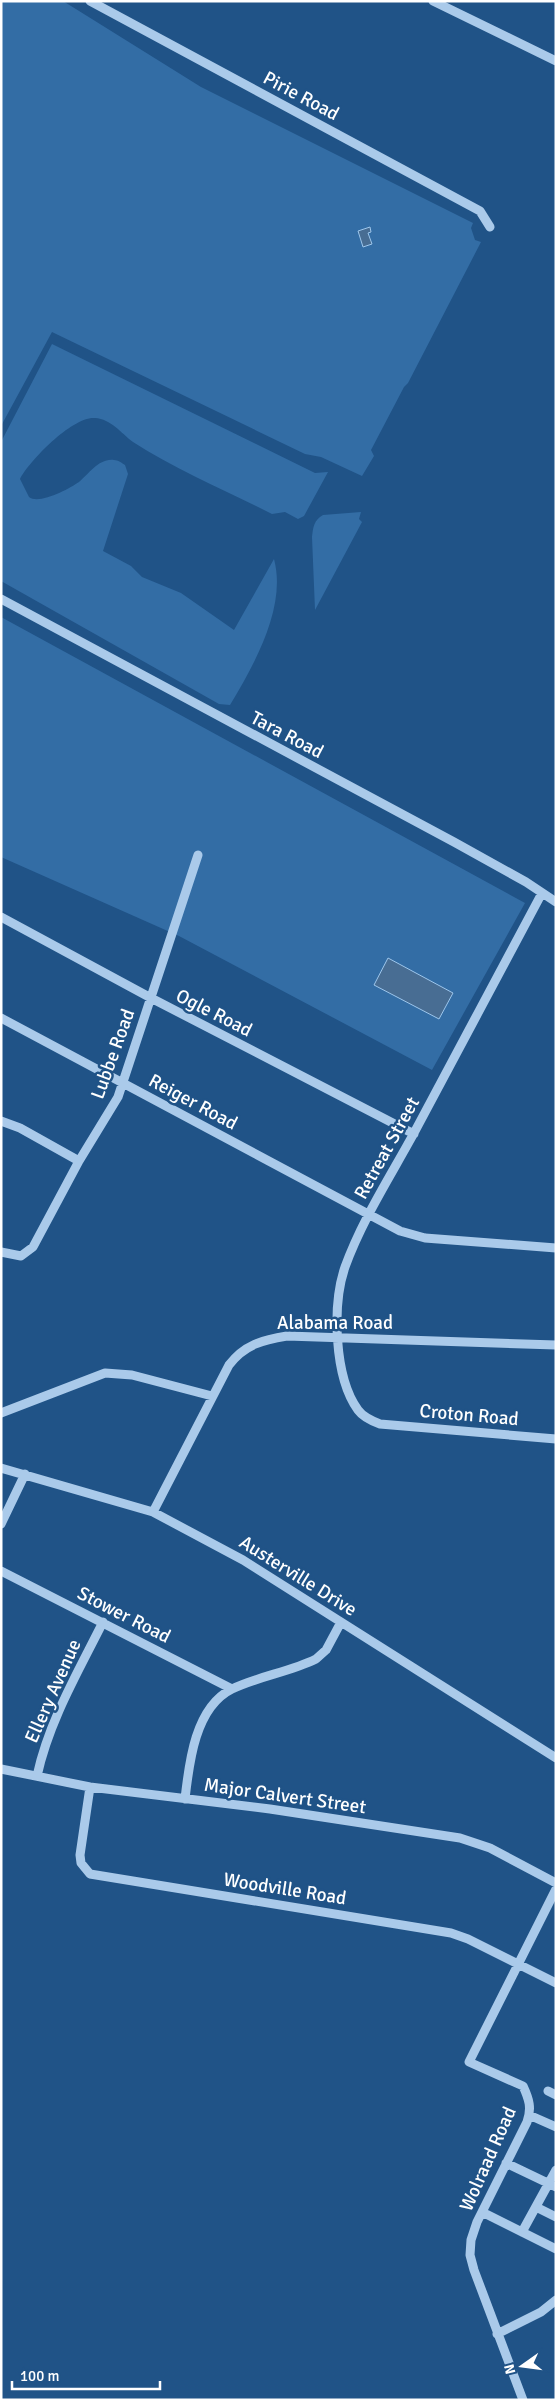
<svg xmlns="http://www.w3.org/2000/svg" width="557" height="2401" viewBox="0 0 557 2401" font-family="Signika,sans-serif">
	<rect width="100%" height="100%" fill="#205387"/>
	<path fill="#336da5" d="M 1,1 L 63,1 L 201,87 L 473,223 L 471,228 L 475,240 L 481,242 L 408,383 L 404,387 L 371,450 L 374,456 L 362,476 L 321,457 L 305,454 L 52,332 L 1,426 Z
		M 52,344 L 315,473 L 328,472 L 304,516 L 298,519 L 285,512 L 272,514 C 227,491 176,470 133,442 C 121,433 111,419 95,418 C 73,416 30,460 20,479 L 29,497 C 39,505 69,489 79,482 C 89,474 99,458 114,460 C 118,460 122,463 125,465 L 128,474 L 103,551 L 131,566 L 142,577 L 181,593 L 234,630 L 274,559 C 287,607 254,665 230,705 L 219,704 L 1,581 L 1,442 Z
		M 361,512 L 359,519 L 362,522 L 315,610 L 312,537 C 313,527 314,520 323,515 Z
		M 1,617 L 525,903 L 432,1070 L 179,936 L 1,857 Z"/>
	<path fill="#486d93" stroke="#9dc6ec" d="M 370,227 L 371,232 L 368,233 L 372,244 L 363,247 L 358,231 Z
		M 388,958 L 453,993 L 439,1019 L 374,985 Z"/>
	<g fill="none" stroke-linecap="round" stroke-linejoin="round">
		<path stroke="#aacaea" stroke-width="9" d="M 90,1 L 480,211 L 490,227
			M 433,1 L 556,61
			M 1,599 L 454,842 L 526,882 L 556,902
			M 542,893 C 499,973 457,1053 414,1133 C 390,1177 362,1220 345,1267 C 332,1305 334,1377 358,1410 C 363,1417 372,1421 380,1424 L 556,1439
			M 1,917 L 151,998 L 414,1134
			M 1,1018 L 400,1231 L 425,1238 L 556,1248
			M 1,1121 L 20,1128 L 79,1161
			M 1,1252 L 21,1256 L 33,1247 L 79,1161 L 118,1097 L 198,855
			M 1,1413 L 105,1373 L 132,1375 L 212,1396
			M 1,1468 L 153,1512 L 243,1560 L 556,1758
			M 153,1512 L 229,1365 C 244,1345 262,1340 287,1336 L 556,1345
			M 1,1524 L 25,1474
			M 1,1571 L 232,1689
			M 1,1769 L 90,1787 L 270,1809 L 460,1838 L 490,1848 L 556,1883
			M 37,1776 C 49,1721 78,1672 103,1622
			M 90,1787 L 80,1855 L 81,1863 L 90,1874 L 451,1933 L 468,1939 L 556,1983
			M 185,1799 C 189,1763 195,1707 232,1689 C 259,1676 290,1672 316,1659 L 326,1650 L 341,1622
			M 548,2091 L 556,2095
			M 529,2115 L 556,2127
			M 506,2163 L 556,2187
			M 536,2207 L 556,2217
			M 482,2212 L 556,2249
			M 522,2232 L 556,2170
			M 497,2334 L 541,2312 L 556,2300
			M 523,2400 L 474,2270 L 470,2255 L 471,2240 L 477,2222 L 527,2122 C 532,2108 529,2099 523,2086 L 469,2062 L 556,1889"/>
	</g>
	<g text-anchor="middle" dominant-baseline="central" stroke-width="5" stroke-linejoin="round" paint-order="stroke">
		<g font-size="19" fill="#fff" stroke="#205387">
			<text transform="translate(301 96) rotate(28)">Pirie Road</text>
			<text transform="translate(287 735) rotate(28)">Tara Road</text>
			<text transform="translate(214 1013) rotate(27)">Ogle Road</text>
			<text transform="translate(113 1054) rotate(-70)">Lubbe Road</text>
			<text transform="translate(193 1102) rotate(28)">Reiger Road</text>
			<text transform="translate(387 1148) rotate(-61)">Retreat Street</text>
			<text x="335" y="1323">Alabama Road</text>
			<text transform="translate(469 1415) rotate(5)">Croton Road</text>
			<text transform="translate(298 1576) rotate(32)">Austerville Drive</text>
			<text transform="translate(124 1615) rotate(27)">Stower Road</text>
			<text transform="translate(53 1691) rotate(-66)">Ellery Avenue</text>
			<text transform="translate(285 1796) rotate(8)">Major Calvert Street</text>
			<text transform="translate(285 1889) rotate(9)">Woodville Road</text>
			<text transform="translate(488 2159) rotate(-66)">Wolraad Road</text>
		</g>
	</g>
	<rect width="557" height="2401" fill="none" stroke="#ffffff" stroke-width="5"/>
	<g transform="translate(522 2366) rotate(256)" stroke="#205387" stroke-width="4" paint-order="stroke">
	<path d="M0-4L9 19L0 12L-9 19Z" fill="#ffffff"/>
	<text y="-8" font-size="14" font-weight="bold" text-anchor="middle" fill="#ffffff">N</text>
	</g>
	<path d="M12 2381v8h148v-8" fill="none" stroke="#ffffff" stroke-width="2.5"/>
	<text x="20" y="2381" font-size="15" fill="#ffffff" stroke="#205387" stroke-width="4" paint-order="stroke">100 m</text>
</svg>
